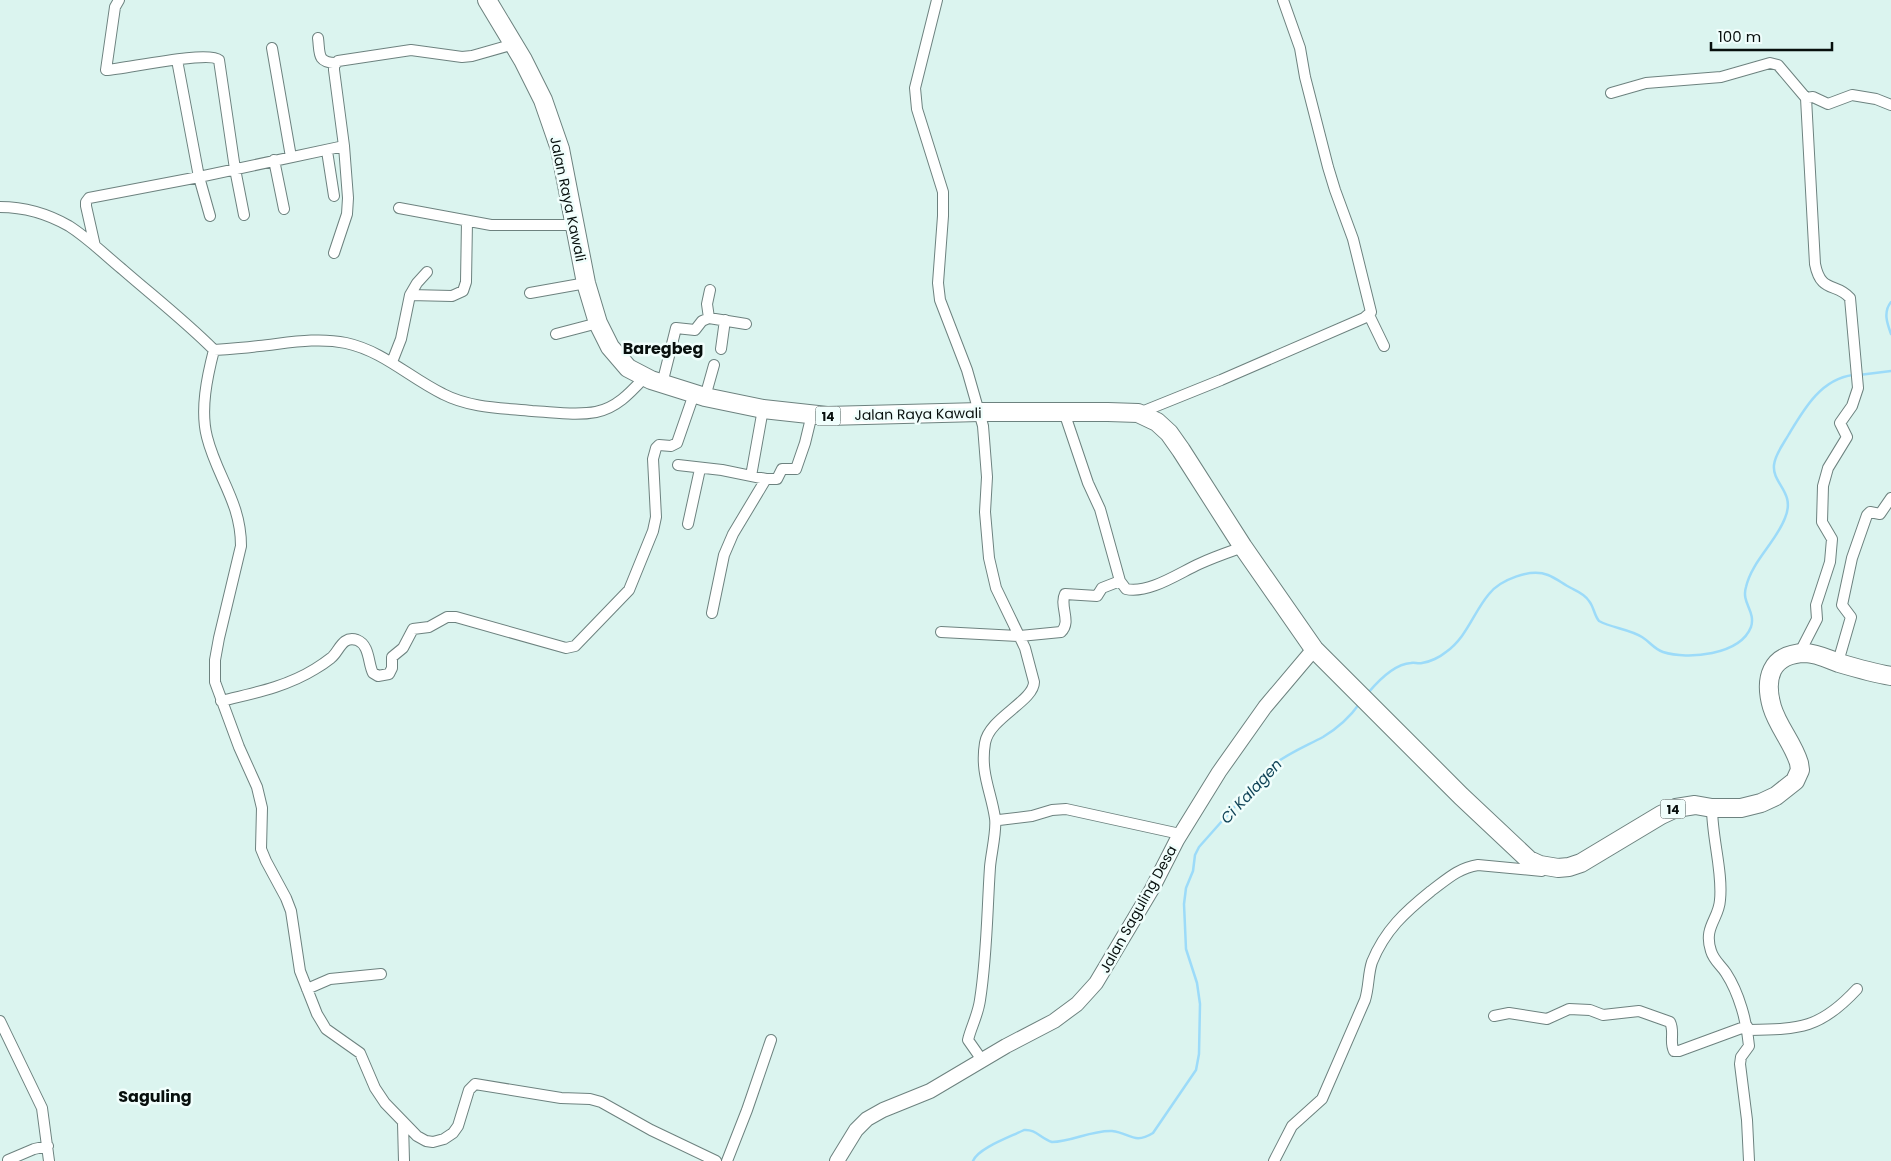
<svg xmlns="http://www.w3.org/2000/svg" width="1891" height="1161" viewBox="0 0 1891 1161" font-family="Poppins,sans-serif">
	<rect width="100%" height="100%" fill="#dbf4ef"/>
	<g fill="none" stroke-linecap="round" stroke-linejoin="round">
		<path stroke="#9cdbf9" stroke-width="2.5" d="M 1891,302 C 1883,312 1887,323 1891,334
			M 1859,375 L 1891,371
			M 1368,693 C 1378,681 1395,664 1411,663 C 1414,662 1418,664 1422,663 C 1430,662 1440,657 1446,652 C 1467,637 1473,613 1489,594 C 1500,580 1530,568 1548,575 C 1556,578 1563,584 1571,588 C 1577,591 1585,594 1589,601 C 1594,607 1594,615 1599,621 C 1612,628 1629,629 1642,637 C 1650,642 1654,649 1663,652 C 1688,660 1740,655 1751,627 C 1756,611 1741,603 1746,587 C 1752,561 1776,542 1785,518 C 1796,492 1772,484 1774,465 C 1775,454 1784,443 1789,434 C 1804,409 1821,379 1853,375
			M 973,1161 C 978,1148 1010,1137 1024,1130 C 1036,1129 1040,1138 1052,1142 C 1072,1142 1091,1130 1112,1131 C 1130,1133 1134,1145 1153,1133 L 1196,1070 L 1199,1054 L 1200,1004 L 1197,983 L 1186,949 L 1184,904 L 1186,888 L 1193,871 L 1195,855 L 1199,847 L 1269,768 C 1286,754 1304,747 1323,737 C 1338,728 1350,717 1360,703"/>
		<defs>
			<path id="street" d="M 119,0 L 115,7 L 106,70 C 125,69 208,50 219,60 L 235,169 L 244,215
				M 937,0 L 915,88 L 917,109 L 943,192 L 943,216 L 938,283 L 940,300 L 967,370 L 983,426 L 987,477 L 985,512 L 989,558 L 996,588 L 1025,648 L 1034,682 C 1034,701 989,718 985,743 C 980,773 991,791 995,818 C 997,830 991,854 990,867 C 987,912 987,956 980,1000 C 978,1015 971,1027 968,1040 L 982,1060
				M 318,38 C 320,54 317,62 335,63
				M 272,48 L 291,157
				M 177,60 L 199,177 L 210,216
				M 1611,93 L 1646,83 L 1721,77 L 1770,63 L 1778,65 L 1806,98 L 1815,264 C 1821,294 1836,282 1850,298 L 1858,388 L 1852,406 L 1840,423 L 1847,437 L 1828,468 L 1823,486 L 1822,522 L 1832,539 L 1830,562 L 1816,605 L 1817,619 L 1799,654
				M 1806,98 L 1813,97 L 1828,104 L 1852,95 L 1876,99 L 1891,105
				M 327,151 L 334,196
				M 274,160 L 284,209
				M 0,207 C 24,207 48,214 69,226 C 88,238 105,255 122,269 C 153,296 185,321 214,350
				M 399,208 L 491,225 L 575,225
				M 95,246 L 86,206 L 86,202 L 89,198 L 199,177 L 344,146 L 334,70 L 334,66 L 338,61 L 411,50 L 462,57 L 472,56 L 514,44
				M 334,253 L 347,214 L 348,198 L 344,146
				M 530,293 L 586,283
				M 410,295 L 452,296 L 463,291 L 466,282 L 467,221
				M 1369,315 L 1384,346
				M 709,318 L 707,304 L 710,290
				M 556,334 L 598,323
				M 721,349 L 725,320
				M 392,362 L 401,339 L 410,295 L 417,283 L 427,272
				M 645,377 C 631,392 617,408 596,412 C 575,416 553,412 532,411 C 502,408 470,408 443,394 C 410,378 383,351 346,343 C 317,337 288,343 259,346 C 244,348 229,349 214,350 C 207,377 200,410 207,437 C 217,477 241,502 241,546 L 219,638 L 215,660 L 215,682 L 239,747 L 257,787 L 262,808 L 261,849 L 266,861 L 286,898 L 291,911 L 300,971 L 317,1014 L 326,1029 L 360,1053 L 375,1088 L 385,1103 L 417,1136 L 426,1141 L 433,1142 L 444,1139 L 453,1133 L 458,1126 L 469,1090 L 475,1084 L 561,1098 L 590,1099 L 601,1102 L 651,1130 L 716,1161
				M 662,384 L 676,328 L 695,330 L 702,321 L 709,318 L 746,324
				M 705,397 L 714,365
				M 1064,412 L 1088,483 L 1100,509 L 1120,581 L 1126,589 C 1149,594 1179,573 1199,564 C 1214,557 1229,552 1243,547
				M 1139,413 L 1221,380 L 1364,318 L 1371,312 L 1353,239 L 1335,190 L 1328,167 L 1305,77 L 1300,48 L 1283,0
				M 678,465 L 722,470 L 766,479 L 777,479 L 782,469 L 796,469 L 805,443 L 812,414
				M 751,476 L 763,409
				M 688,524 L 700,469
				M 712,613 L 724,555 L 733,534 L 766,479
				M 941,632 L 1020,636 L 1061,632 C 1072,622 1059,606 1065,594 L 1097,596 L 1102,588 L 1120,581
				M 1838,662 L 1851,617 L 1842,605 L 1852,558 L 1867,515 L 1870,512 L 1880,514 L 1891,498
				M 221,701 C 254,693 286,687 315,669 C 320,666 326,662 331,658 C 339,652 342,635 357,640 C 370,645 368,664 373,673 L 378,676 L 389,674 L 392,668 L 392,657 L 403,648 L 413,629 L 429,627 L 447,617 L 456,617 L 566,648 L 575,646 L 629,590 L 653,531 L 656,517 L 653,459 L 656,448 L 659,445 L 671,446 L 677,443 L 694,394
				M 1712,808 C 1712,838 1723,872 1720,900 C 1719,919 1703,927 1711,951 C 1714,961 1721,965 1726,973 C 1739,993 1747,1022 1749,1046 L 1741,1057 L 1740,1064 L 1747,1120 L 1749,1161
				M 995,818 L 999,820 L 1032,816 L 1052,810 L 1066,809 L 1180,834
				M 307,989 L 330,979 L 381,974
				M 1494,1016 L 1509,1013 L 1547,1019 L 1569,1009 L 1590,1010 L 1603,1015 L 1639,1011 L 1670,1022 C 1675,1032 1669,1042 1674,1051 L 1679,1051 L 1747,1026
				M 0,1021 L 42,1108 L 49,1161
				M 1748,1030 C 1800,1029 1820,1029 1857,989
				M 403,1123 L 404,1161
				M 8,1160 L 34,1149 L 48,1146
				M 727,1161 L 747,1110 L 771,1040
				M 1274,1161 L 1292,1126 L 1322,1099 L 1365,1000 C 1369,987 1368,974 1372,962 C 1385,930 1405,912 1431,891 C 1446,880 1458,868 1478,865 L 1542,871"/>
			<path id="secondary" d="M 837,1161 L 856,1130 L 867,1119 L 883,1110 L 930,1091 L 1006,1046 L 1054,1021 L 1077,1004 L 1096,983 L 1152,889 L 1177,840 L 1219,772 L 1265,707 L 1314,649"/>
			<path id="highway" d="M 487,0 L 523,60 L 543,100 L 560,149 L 586,283 L 598,323 L 610,347 L 628,368 L 651,380 L 705,397 L 763,409 L 827,416 L 980,412 L 1108,412 L 1138,413 L 1157,422 L 1169,433 L 1181,450 L 1243,547 L 1314,649 L 1461,796 L 1529,860 L 1540,865 L 1558,868 L 1569,867 L 1581,863 L 1661,815 L 1676,808 L 1695,805 L 1712,808 L 1741,808 L 1761,803 L 1776,796 L 1795,781 L 1800,770 L 1799,763 C 1793,743 1778,727 1772,707 C 1764,679 1770,654 1805,653 C 1816,653 1828,659 1839,663 C 1856,668 1873,673 1891,676"/>
		</defs>
		<use href="#street" stroke="#6d827f" stroke-width="12"/>
		<use href="#secondary" stroke="#6d827f" stroke-width="16"/>
		<use href="#highway" stroke="#6d827f" stroke-width="20"/>
		<use href="#street" stroke="#fff" stroke-width="10"/>
		<use href="#secondary" stroke="#fff" stroke-width="14"/>
		<use href="#highway" stroke="#fff" stroke-width="18"/>
	</g>
	<g text-anchor="middle" dominant-baseline="central" stroke-width="5" stroke-linejoin="round" paint-order="stroke">
		<g fill="#f0fefc" stroke="#4d5755" stroke-width="1">
			<rect x="815.5" y="406.5" width="25" height="19" rx="4"/>
			<rect x="1660.5" y="799.5" width="25" height="19" rx="4"/>
		</g>
		<g font-size="12" font-weight="bold" fill="#070f0d">
			<text x="828" y="416">14</text>
			<text x="1673" y="809">14</text>
		</g>
		<g font-size="14" fill="#070f0d" stroke="#f0fefc">
			<text transform="translate(568 199) rotate(78)">Jalan Raya Kawali</text>
			<text transform="translate(918 414) rotate(-1)">Jalan Raya Kawali</text>
			<text transform="translate(1138 909) rotate(-61)">Jalan Saguling Desa</text>
		</g>
		<g font-size="15" font-style="italic" fill="#0f4357" stroke="#f0fefc">
			<text transform="translate(1251 791) rotate(-47)">Ci Kalagen</text>
		</g>
		<g font-size="16" font-weight="bold" fill="#070f0d" stroke="#f0fefc">
			<text x="663" y="348">Baregbeg</text>
			<text x="155" y="1096">Saguling</text>
		</g>
	</g>
	<path d="M1711 42v8h121v-8" fill="none" stroke="#070f0d" stroke-width="2.5"/>
	<text x="1718" y="42" font-size="15" fill="#070f0d" stroke="#f0fefc" stroke-width="4" paint-order="stroke">100 m</text>
</svg>
